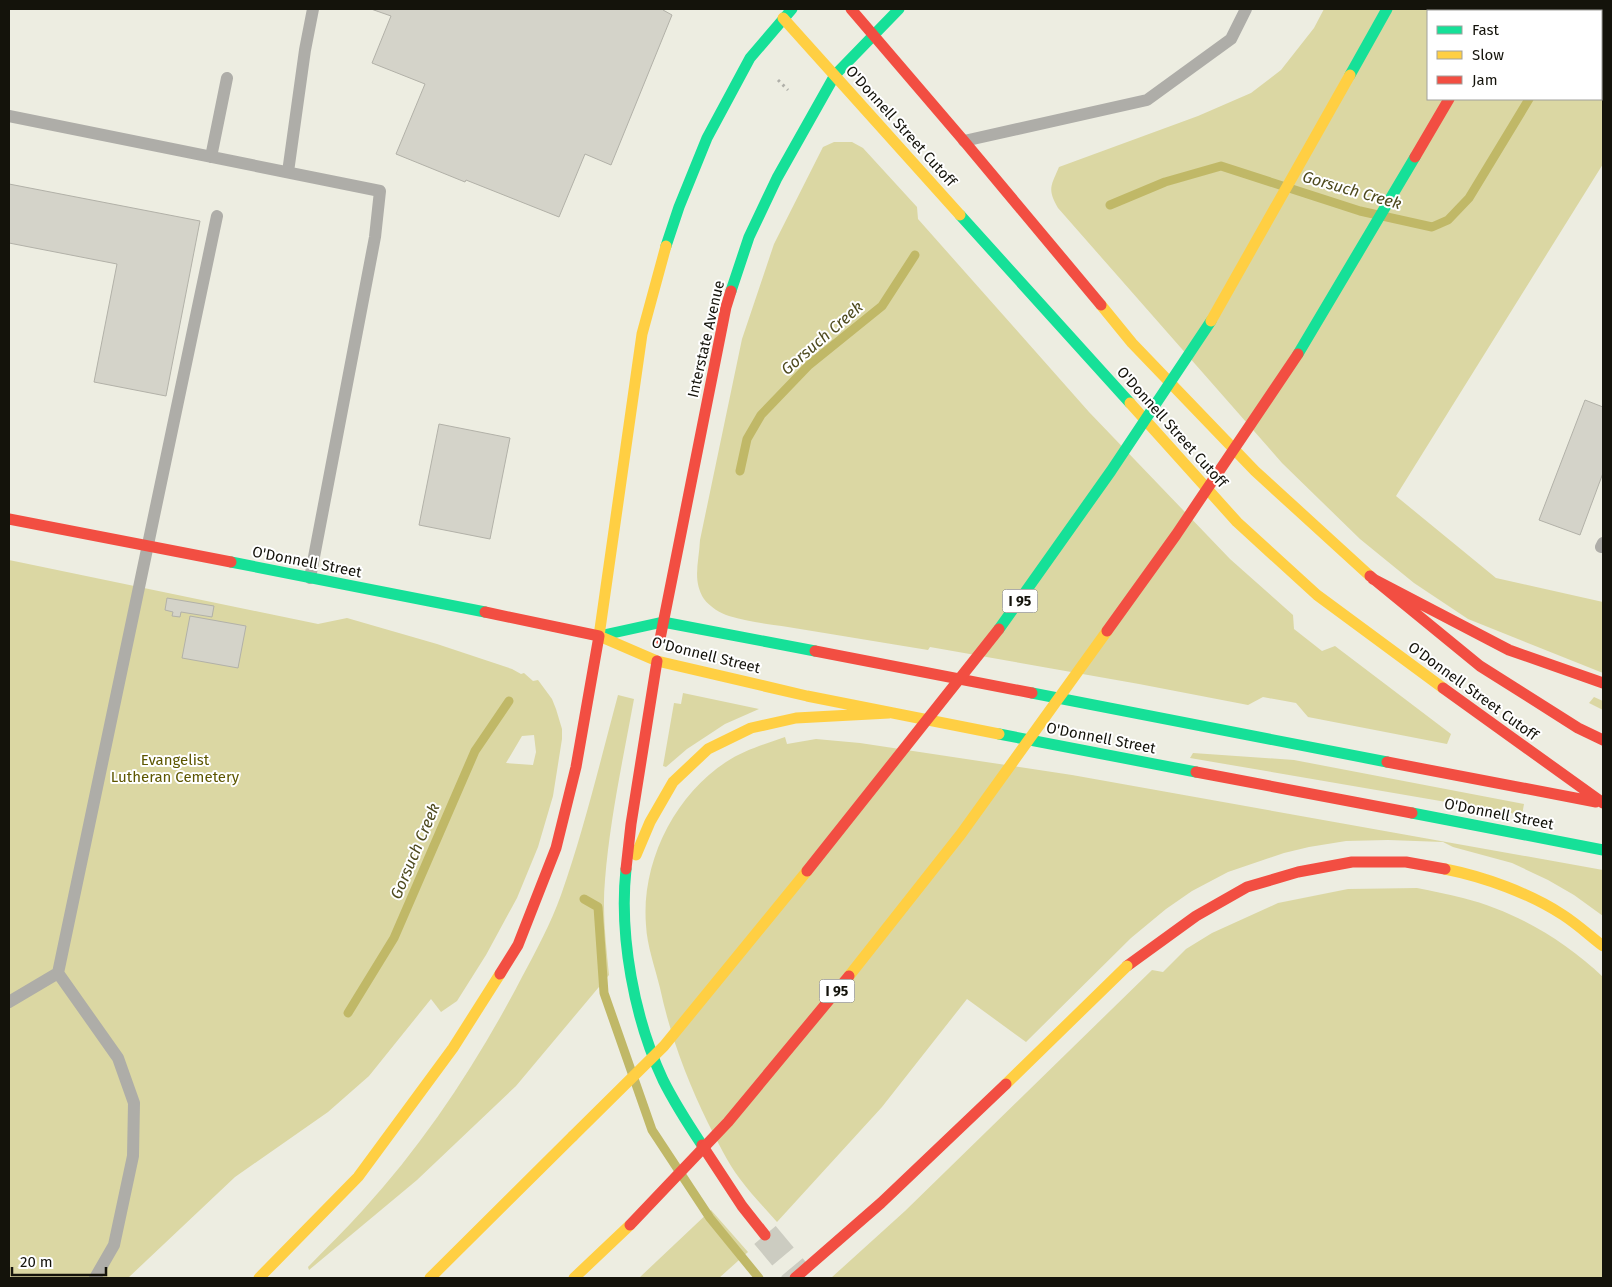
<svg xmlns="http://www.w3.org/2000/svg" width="1612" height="1287" viewBox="0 0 1612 1287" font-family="'Fira Sans',sans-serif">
	<rect width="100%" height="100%" fill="#edede1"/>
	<path fill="#dbd7a3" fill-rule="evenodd" d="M 1324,9 L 1603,9 L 1603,164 L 1396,496 L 1496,578 L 1603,602 L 1603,673 L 1468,619 L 1414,583 L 1360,539 L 1282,463 L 1058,208 C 1047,189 1051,186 1059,167 L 1198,116 L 1251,93 L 1281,70 L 1314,28 ZM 1428,11 L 1601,11 L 1601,99 L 1428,99 Z
		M 834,142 L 852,142 L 863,148 L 917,207 L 918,219 L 1089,412 L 1230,559 L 1293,615 L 1294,629 L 1322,651 L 1335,646 L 1451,734 L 1447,744 L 1308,717 L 1296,703 L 1263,697 L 1248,705 L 1139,684 L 930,647 L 928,650 C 885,643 843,636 800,629 C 778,625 751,623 729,616 C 720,613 710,607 704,599 C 692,580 699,562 700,540 L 742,339 L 774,244 L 823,147 Z
		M 9,560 L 318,624 L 347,618 L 437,644 L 512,669 L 521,674 L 524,673 L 533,681 L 538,680 L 552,699 L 556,709 L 562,729 L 562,739 L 553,796 L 538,847 L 517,898 L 486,955 L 457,1001 L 441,1012 L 431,999 L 369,1076 L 328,1112 L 235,1177 L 128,1278 L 9,1278 ZM 534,735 L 536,752 L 533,765 L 506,763 L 522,736 Z
		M 683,693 L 759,709 L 725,724 L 687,749 L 666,767 L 663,766 L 674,703 L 681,704 Z
		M 618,695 L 634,699 C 623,759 610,819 605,880 C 602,912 606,944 609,975 L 516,1086 L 417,1180 L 309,1270 L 308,1267 C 326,1248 345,1230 363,1210 C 426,1141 479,1060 522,977 C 536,951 551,923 561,895 C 584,830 600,762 618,695 Z
		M 1594,697 L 1603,701 L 1603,710 L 1589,703 Z
		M 785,737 L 787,744 L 816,739 L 860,743 L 1072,775 L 1603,870 L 1603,916 L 1574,895 L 1548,880 L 1512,863 L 1453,847 L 1443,842 L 1388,840 L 1346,841 L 1309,847 L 1284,853 L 1228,872 L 1192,891 L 1166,909 L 1131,938 L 1026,1042 L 967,999 L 882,1107 L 777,1222 C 765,1208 751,1194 740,1179 C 727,1162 718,1142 708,1123 C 687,1080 670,1035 660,988 C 655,967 647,946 646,925 C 641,863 674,796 726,762 C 744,750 765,744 785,737 Z
		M 1193,753 L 1294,760 L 1524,804 L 1522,815 L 1190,758 Z
		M 1417,888 C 1432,891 1448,894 1463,898 C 1515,911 1564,940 1603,977 L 1603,1278 L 831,1278 L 905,1211 L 1152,970 L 1163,972 L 1186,949 L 1212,933 L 1278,903 L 1348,889 Z
		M 711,1210 L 748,1252 L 719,1278 L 639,1278 Z"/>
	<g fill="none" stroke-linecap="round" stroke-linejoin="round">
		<path stroke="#c0b867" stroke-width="9" d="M 1582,11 L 1583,9
			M 1110,205 L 1165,182 L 1221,166 L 1360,211 L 1432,227 L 1448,220 L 1469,198 L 1529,99
			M 740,471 L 747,439 L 761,415 L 809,365 L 882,306 L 915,255
			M 584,899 L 598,907 L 604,993 L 652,1130 L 710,1218 L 759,1278
			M 348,1013 L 394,938 L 475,751 L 509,701"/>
	</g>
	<path fill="#d4d3c9" stroke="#b2b1a8" d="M 371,9 L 663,9 L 663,10 L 672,15 L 611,165 L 585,154 L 559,217 L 466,180 L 465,182 L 396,154 L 425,84 L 372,63 L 391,16 Z
		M 9,184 L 200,221 L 166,396 L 94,382 L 117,264 L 9,243 Z
		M 1585,400 L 1603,407 L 1603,473 L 1580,535 L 1539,520 Z
		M 439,424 L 510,438 L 490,539 L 419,525 Z
		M 167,598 L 214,606 L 212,617 L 181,612 L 180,617 L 172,616 L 173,612 L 165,610 Z
		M 190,616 L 246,626 L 238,668 L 182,658 Z"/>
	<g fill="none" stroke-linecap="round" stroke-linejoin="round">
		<path stroke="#ccccc1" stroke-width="28" stroke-dasharray="28 14" stroke-linecap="butt" d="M 765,1235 L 801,1278"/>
		<path stroke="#b0b0a9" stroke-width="3" stroke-dasharray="2.5 4" stroke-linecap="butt" d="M 778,80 L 788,90"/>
		<path stroke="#aeada8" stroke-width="12" d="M 9,116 L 380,191 L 375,237 L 310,578
			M 964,141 L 1147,100 L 1231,39 L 1246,9
			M 211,157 L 227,78
			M 288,172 L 305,50 L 313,9
			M 1603,543 L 1601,547 L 1603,547
			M 9,1002 L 58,973
			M 95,1278 L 114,1245 L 133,1156 L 134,1103 L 118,1058 L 58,973 L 217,216"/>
		<path stroke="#16e098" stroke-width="11" d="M 1500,11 L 1501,9
			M 960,215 L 1130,403
			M 666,246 L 679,207 L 707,138 L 750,58 L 792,9
			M 731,291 L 749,237 L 777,178 L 835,75 L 899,9
			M 231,562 L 485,612
			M 599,636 L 663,622 L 815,651
			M 1032,693 L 1387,762
			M 999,734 L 1196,772
			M 1412,813 L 1603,850
			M 626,869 C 619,936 634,1018 663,1080 C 674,1102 688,1124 702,1145"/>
		<path stroke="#ffcf43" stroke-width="11" d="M 783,18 L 960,215
			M 1101,305 L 1132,343 L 1255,471 L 1370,576
			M 1130,403 L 1237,522 L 1317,595 L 1443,688
			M 599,636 L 657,661 L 807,696 L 999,734
			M 599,636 L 642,334 L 666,246
			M 636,855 L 650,822 L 673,782 L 708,749 L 751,728 L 796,718 L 889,713
			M 1445,869 C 1485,877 1529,893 1563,915 C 1577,924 1590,936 1603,946
			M 259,1278 L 358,1177 L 453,1048 L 500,974
			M 430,1278 L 573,1136
			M 574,1278 L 630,1225"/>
		<path stroke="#f24e42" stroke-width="11" d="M 851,9 L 964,141 L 1101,305
			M 9,519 L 231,562
			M 1370,576 L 1480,666 L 1578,728 L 1603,740
			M 1373,579 L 1509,650 L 1603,683
			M 485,612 L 599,636
			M 660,639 L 726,307 L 731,291
			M 815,651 L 1032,693
			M 1443,688 L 1603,803
			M 1387,762 L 1596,802
			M 1196,772 L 1412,813
			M 626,869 L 631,824 L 657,661
			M 1127,966 L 1196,916 L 1247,887 L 1298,872 L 1352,862 L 1406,862 L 1445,869
			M 500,974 L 518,945 L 556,848 L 576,767 L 599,636
			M 702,1145 L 742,1206 L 765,1235"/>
		<path stroke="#16e098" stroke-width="11" d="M 1350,75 L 1387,9
			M 1298,354 L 1415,157
			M 999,629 L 1111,471 L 1211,321"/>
		<path stroke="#ffcf43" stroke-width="11" d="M 1211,321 L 1350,75
			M 849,976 L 961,834 L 1107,631
			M 1006,1084 L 1127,966
			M 573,1136 L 664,1046 L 807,871"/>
		<path stroke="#f24e42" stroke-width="11" d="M 1415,157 L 1449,99
			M 1107,631 L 1176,535 L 1298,354
			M 807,871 L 999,629
			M 630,1225 L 728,1122 L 849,976
			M 795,1278 L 881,1203 L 1006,1084"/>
	</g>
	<g text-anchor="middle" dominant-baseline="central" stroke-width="4" stroke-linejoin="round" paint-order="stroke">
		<g fill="#fff" stroke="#5a5a54" stroke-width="1">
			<rect x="1002.5" y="589.5" width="35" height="23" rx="4"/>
			<rect x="819.5" y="979.5" width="35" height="23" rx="4"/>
		</g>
		<g font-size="14" font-weight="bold" fill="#14130b">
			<text x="1020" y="601">I 95</text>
			<text x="837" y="991">I 95</text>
		</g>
		<g font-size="15" fill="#14130b" stroke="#fff">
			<text transform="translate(901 126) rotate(48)">O'Donnell Street Cutoff</text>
			<text transform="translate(706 339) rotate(-77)">Interstate Avenue</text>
			<text transform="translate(1172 427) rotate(48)">O'Donnell Street Cutoff</text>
			<text transform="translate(307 562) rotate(11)">O'Donnell Street</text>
			<text transform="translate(706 655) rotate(14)">O'Donnell Street</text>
			<text transform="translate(1473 691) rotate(36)">O'Donnell Street Cutoff</text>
			<text transform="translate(1101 738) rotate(11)">O'Donnell Street</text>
			<text transform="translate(1499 814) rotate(11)">O'Donnell Street</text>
		</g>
		<g font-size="15" fill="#5d5600" stroke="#fff">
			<text x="175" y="760">Evangelist<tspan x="175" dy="17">Lutheran Cemetery</tspan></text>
		</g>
		<g font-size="16" font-style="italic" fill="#4e4a1e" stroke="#fff">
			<text transform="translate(1352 190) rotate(16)">Gorsuch Creek</text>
			<text transform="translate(822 338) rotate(-41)">Gorsuch Creek</text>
			<text transform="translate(415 851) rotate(-67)">Gorsuch Creek</text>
		</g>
	</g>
	<rect width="1612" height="1287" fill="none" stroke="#14130b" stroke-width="20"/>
	<rect x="1427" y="10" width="175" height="90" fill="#ffffff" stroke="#a1a19d"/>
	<rect x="1437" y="26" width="25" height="8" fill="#16e098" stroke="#a1a19d"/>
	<text x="1472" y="35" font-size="15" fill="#14130b">Fast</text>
	<rect x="1437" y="51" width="25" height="8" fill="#ffcf43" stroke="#a1a19d"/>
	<text x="1472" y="60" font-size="15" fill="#14130b">Slow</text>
	<rect x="1437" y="76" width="25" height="8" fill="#f24e42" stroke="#a1a19d"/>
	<text x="1472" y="85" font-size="15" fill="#14130b">Jam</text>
	<path d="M12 1267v8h94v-8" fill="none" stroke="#14130b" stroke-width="2.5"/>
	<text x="20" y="1267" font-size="15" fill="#14130b" stroke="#ffffff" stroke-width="4" paint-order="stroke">20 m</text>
</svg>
